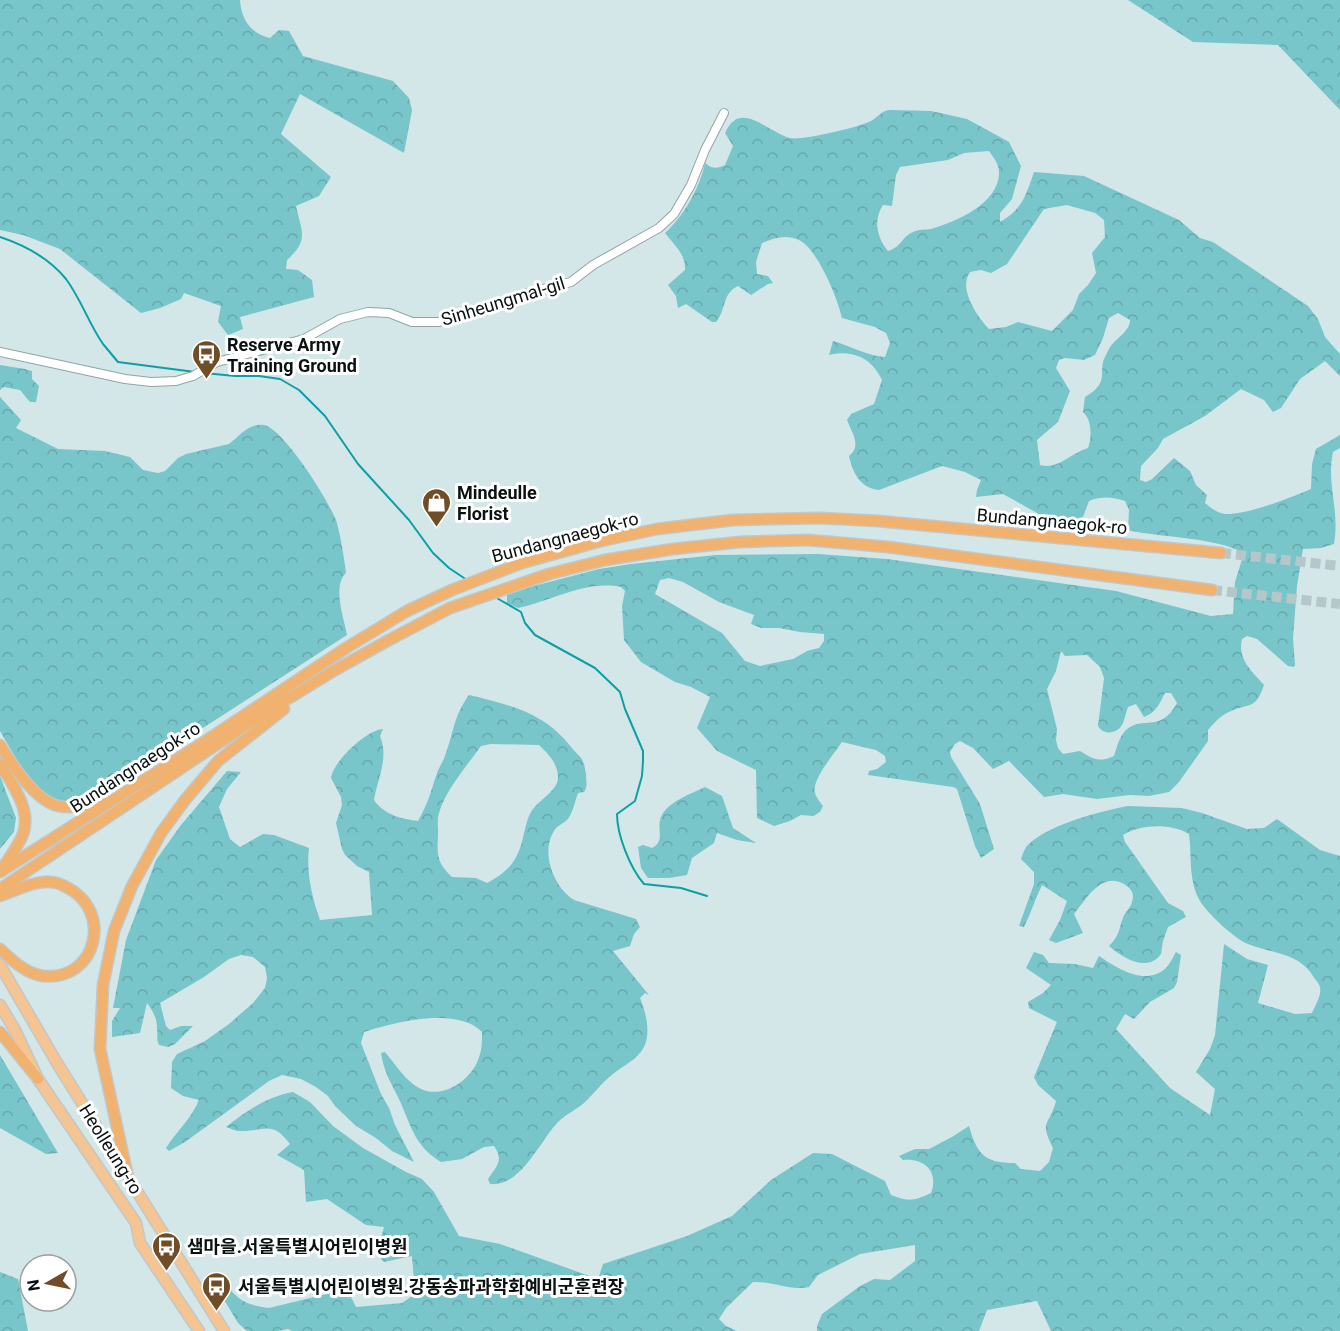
<svg xmlns="http://www.w3.org/2000/svg" width="1340" height="1331" viewBox="0 0 1340 1331" font-family="Roboto,'Noto Sans KR',sans-serif">
	<defs>
		<pattern id="forest-crowns" width="20" height="18" patternUnits="userSpaceOnUse" patternTransform="scale(1.5)"><rect width="20" height="18" fill="#78c5ca"/><path d="M2 6a3 3 0 1 1 6 0M12 15a3 3 0 1 1 6 0" fill="none" stroke="#66a8ac"/></pattern>
	</defs>
	<rect width="100%" height="100%" fill="#d3e7e8"/>
	<path fill="url(#forest-crowns)" fill-rule="evenodd" d="M 0,0 L 240,0 C 241,19 251,34 270,38 L 279,30 L 289,31 L 303,56 L 393,81 L 409,98 L 412,110 L 404,153 L 300,94 L 281,134 L 331,177 L 319,196 L 296,206 C 302,233 309,240 287,260 L 286,269 L 298,270 L 312,280 L 314,297 L 240,317 L 243,329 L 228,335 L 218,322 L 221,306 L 184,293 L 181,299 L 160,308 L 141,313 L 60,249 L 23,235 L 0,230 Z
		M 1128,0 L 1340,0 L 1340,110 L 1278,45 L 1193,42 Z
		M 890,110 L 931,111 L 967,119 L 1009,142 L 1021,166 L 1012,199 L 1000,213 L 1000,222 C 1022,210 1026,195 1034,172 L 1084,176 L 1179,220 L 1200,238 L 1213,242 L 1308,306 L 1318,319 L 1325,337 L 1340,354 L 1340,376 L 1325,361 L 1300,379 L 1281,408 L 1273,412 L 1264,400 L 1241,389 L 1205,416 L 1163,439 L 1158,448 L 1141,466 L 1140,480 L 1146,482 L 1152,479 L 1174,458 L 1190,471 L 1196,485 L 1207,495 L 1205,503 C 1211,508 1217,513 1225,514 C 1247,515 1290,498 1311,489 L 1312,464 L 1316,449 L 1340,435 L 1340,448 L 1333,452 C 1326,484 1340,509 1334,544 L 1321,548 L 1303,549 L 1297,586 L 1293,638 L 1295,665 L 1294,667 L 1288,666 L 1257,639 L 1247,636 L 1242,639 C 1237,659 1252,671 1264,685 C 1255,710 1252,702 1231,711 C 1221,715 1215,722 1208,730 L 1208,741 L 1179,782 L 1169,792 L 1149,796 L 1130,795 L 1097,799 L 1063,794 L 1044,797 L 1009,761 L 993,769 L 973,748 L 960,741 L 955,744 L 950,752 L 951,757 L 980,804 L 994,849 L 981,858 L 975,846 L 957,789 L 953,787 L 868,775 L 869,771 L 877,769 L 886,762 L 885,756 L 876,750 L 842,742 C 835,753 811,780 815,793 C 816,797 820,802 823,806 L 820,812 L 813,816 L 801,815 L 790,821 L 774,826 L 757,818 L 756,770 L 717,751 L 697,728 L 710,697 L 691,687 L 675,682 L 641,662 L 624,640 L 622,606 L 625,591 L 621,587 C 584,580 553,601 518,608 L 507,603 L 507,593 L 599,569 L 631,564 L 716,555 L 818,554 L 887,559 L 1116,591 L 1211,616 L 1233,614 L 1235,582 L 1244,553 C 1214,537 1163,538 1128,530 L 1129,510 L 1125,501 C 1112,497 1102,496 1089,501 L 1083,517 C 1073,522 1066,523 1055,523 L 1003,494 L 976,497 L 977,490 L 981,480 L 965,472 L 942,466 L 879,490 C 860,488 853,473 849,456 C 862,446 852,433 847,420 L 851,414 L 874,404 L 882,380 C 872,358 852,349 829,355 L 833,341 C 851,346 867,356 885,357 L 890,343 L 886,333 L 875,327 L 842,318 C 838,299 817,248 799,240 C 787,234 774,238 762,243 L 756,262 L 757,274 L 768,276 L 773,283 L 768,284 L 751,295 L 738,286 C 722,293 726,311 716,322 L 712,322 L 686,304 L 678,308 L 676,296 L 668,285 L 685,270 C 686,254 674,245 665,233 C 684,216 700,187 705,163 C 712,169 717,169 725,165 L 733,146 L 725,133 C 740,99 766,131 790,138 C 801,141 860,127 871,121 C 878,117 881,111 890,110 ZM 989,151 C 993,157 999,164 999,172 C 1000,203 956,222 931,229 C 925,230 919,229 913,232 C 901,237 903,246 888,251 C 877,238 873,220 883,205 L 892,206 L 896,175 L 900,167 L 948,160 L 964,153 ZM 1067,205 L 1095,213 L 1104,220 L 1105,237 L 1092,253 L 1096,273 L 1088,285 L 1079,294 L 1073,310 L 1052,331 L 1018,322 L 1006,327 L 989,329 C 977,316 958,289 970,272 L 981,270 L 991,273 L 1007,264 L 1044,209 ZM 1118,313 L 1130,320 C 1130,332 1115,338 1109,349 C 1107,353 1104,358 1103,362 C 1101,369 1104,378 1099,385 C 1096,390 1090,394 1085,397 L 1083,412 C 1092,420 1092,437 1088,448 C 1071,453 1058,470 1040,465 L 1037,440 L 1058,422 L 1070,391 L 1056,368 L 1059,360 L 1065,358 L 1084,360 L 1095,355 L 1103,338 L 1109,318 ZM 669,578 L 683,582 L 719,602 L 754,615 L 751,624 L 761,628 L 779,628 L 800,632 L 824,634 L 824,641 L 819,648 L 807,651 L 793,659 L 760,666 L 745,661 L 722,633 L 655,594 L 660,580 ZM 1061,651 L 1065,656 L 1087,655 L 1100,667 L 1104,678 L 1098,726 C 1104,736 1118,734 1123,723 C 1125,718 1126,712 1128,707 L 1136,704 L 1144,717 C 1157,712 1159,704 1165,693 L 1171,693 L 1177,703 C 1160,734 1143,715 1126,730 C 1119,737 1117,747 1114,756 C 1099,763 1093,759 1080,751 L 1063,754 L 1058,748 L 1056,740 L 1057,729 L 1047,689 L 1056,671 Z
		M 0,365 L 25,369 L 32,371 L 32,379 L 39,386 L 36,402 L 30,402 L 20,390 L 4,387 L 0,390 Z
		M 0,397 L 21,420 L 16,428 L 58,449 L 105,451 L 130,457 L 143,470 L 158,473 L 165,471 L 178,458 L 186,454 L 229,444 C 239,437 248,423 264,425 C 283,428 331,503 337,523 C 341,539 344,557 346,573 C 332,586 344,618 347,635 L 99,795 L 67,802 L 46,796 L 29,781 L 0,731 Z
		M 469,695 C 510,705 544,712 571,747 C 582,760 583,756 586,774 C 586,781 588,786 584,792 L 578,793 C 575,801 573,813 567,820 C 564,823 559,825 556,828 C 539,850 553,887 574,900 L 636,919 L 640,927 L 634,934 L 630,946 L 613,951 L 649,995 L 645,993 L 640,998 C 646,1012 651,1033 644,1047 C 638,1059 624,1065 613,1074 C 602,1082 594,1094 584,1103 C 576,1110 566,1114 558,1122 C 539,1142 521,1187 490,1184 L 488,1179 C 497,1166 504,1160 494,1146 L 484,1147 L 462,1159 L 441,1162 C 413,1145 411,1124 398,1097 C 390,1081 384,1072 381,1053 L 385,1052 C 396,1065 406,1082 421,1089 C 443,1099 470,1081 478,1060 C 482,1051 482,1042 482,1032 C 458,1006 394,1022 364,1032 L 361,1043 L 381,1094 L 389,1108 L 395,1125 L 414,1162 L 392,1151 L 376,1138 L 356,1126 L 335,1106 L 328,1096 L 316,1087 L 301,1079 L 282,1075 L 269,1081 L 185,1142 L 169,1151 L 166,1148 C 176,1132 192,1118 199,1100 L 183,1096 L 171,1088 L 172,1062 L 177,1054 L 205,1041 L 229,1024 L 253,1003 L 265,988 L 267,978 L 265,967 L 253,957 L 241,955 L 229,959 L 204,977 L 160,1003 L 166,1026 L 170,1030 L 181,1026 L 193,1026 L 175,1044 L 168,1047 L 159,1045 C 156,1038 158,1035 157,1028 C 157,1018 153,1011 147,1003 L 140,1033 L 112,1037 L 112,1021 L 120,1008 L 113,1008 L 126,940 L 156,860 L 181,825 L 227,771 L 241,772 L 227,789 L 219,807 L 230,839 L 240,847 L 263,834 L 274,835 L 309,848 C 306,872 312,898 320,920 L 372,915 L 369,872 L 357,866 L 345,855 L 342,849 L 336,823 L 342,805 L 341,797 L 331,778 C 333,762 366,730 383,729 L 380,736 C 389,758 378,777 374,800 C 384,815 402,819 418,821 C 428,804 431,791 437,773 C 439,767 443,762 445,756 C 454,732 453,717 469,695 ZM 491,744 L 539,745 C 548,754 557,762 558,776 C 559,791 538,800 531,812 C 527,819 526,826 524,833 C 519,859 510,871 487,883 L 476,878 L 452,877 C 437,863 437,856 438,836 C 438,828 437,819 439,813 C 446,789 467,766 481,746 Z
		M 0,776 L 16,818 L 14,832 L 0,849 Z
		M 705,787 L 722,796 L 733,828 L 756,843 L 737,840 L 717,833 L 714,843 L 692,858 L 687,875 L 669,878 L 648,878 L 641,868 L 638,847 L 643,845 L 652,848 C 666,840 656,830 661,817 C 667,802 691,794 705,787 Z
		M 1128,806 L 1182,808 L 1202,813 L 1247,829 L 1264,828 L 1277,819 L 1320,850 L 1340,856 L 1340,1331 L 1051,1331 L 1037,1301 L 987,1310 L 979,1331 L 817,1331 L 817,1326 L 822,1314 L 860,1286 L 874,1279 L 890,1280 L 915,1261 L 915,1245 L 860,1254 L 818,1275 L 809,1287 C 789,1291 773,1281 753,1282 L 726,1308 L 719,1319 L 726,1326 L 737,1331 L 292,1331 L 288,1329 L 278,1331 L 247,1331 L 238,1323 L 211,1278 L 218,1274 C 236,1297 239,1304 269,1308 L 347,1289 L 356,1307 L 402,1303 L 415,1294 L 412,1256 L 384,1262 L 377,1254 L 384,1227 L 366,1225 L 327,1199 L 306,1202 L 304,1170 L 277,1155 L 290,1144 C 271,1119 265,1132 239,1131 C 235,1131 230,1128 226,1127 C 245,1112 268,1096 293,1092 L 310,1102 L 333,1126 L 363,1148 L 406,1172 L 422,1179 L 434,1192 L 459,1236 L 500,1244 L 598,1279 L 603,1264 L 687,1236 L 732,1216 L 771,1180 L 813,1153 L 832,1154 L 885,1181 L 891,1195 C 909,1202 914,1201 931,1193 C 939,1172 925,1158 903,1160 L 899,1156 L 915,1149 L 929,1149 L 952,1137 L 969,1126 C 977,1154 984,1163 1015,1163 L 1021,1169 L 1040,1171 L 1049,1162 L 1053,1148 C 1039,1120 1049,1127 1056,1101 L 1038,1085 L 1034,1077 L 1057,1022 L 1029,1008 L 1028,1002 L 1043,993 L 1051,985 L 1026,968 L 1034,952 L 1043,955 L 1049,963 L 1075,964 L 1093,968 L 1099,956 C 1117,968 1145,987 1166,968 C 1170,964 1173,957 1176,952 L 1181,955 L 1177,982 L 1174,988 L 1150,1002 L 1134,1019 L 1125,1014 L 1116,1029 L 1170,1088 L 1210,1115 L 1215,1089 L 1196,1072 L 1210,1049 L 1215,1035 L 1224,944 L 1247,959 L 1268,965 L 1258,1003 L 1295,1014 L 1312,1013 C 1315,1006 1322,995 1320,987 C 1319,984 1317,981 1315,979 C 1300,952 1273,954 1248,944 C 1236,940 1206,912 1200,901 C 1188,880 1192,856 1189,834 C 1171,823 1140,824 1123,835 L 1125,842 L 1168,903 L 1183,911 L 1186,917 L 1168,927 L 1163,941 L 1161,954 C 1147,973 1123,958 1109,946 C 1120,935 1118,931 1123,918 C 1125,911 1131,908 1132,902 C 1134,895 1133,891 1127,886 C 1103,869 1087,898 1074,914 L 1083,933 L 1056,943 L 1049,940 L 1060,920 L 1067,901 L 1042,885 C 1035,899 1031,913 1024,927 L 1019,926 L 1034,884 L 1034,872 L 1021,859 C 1023,853 1025,847 1030,843 C 1051,824 1101,811 1128,806 Z
		M 0,1055 L 58,1153 L 46,1154 L 0,1128 Z
		M 0,1272 L 18,1279 L 28,1331 L 0,1331 Z"/>
	<g fill="none" stroke-linecap="round" stroke-linejoin="round">
		<path stroke="#0d9fa6" stroke-width="2" d="M 0,237 C 24,245 49,258 66,279 C 81,299 89,324 103,344 C 108,350 113,356 118,362 L 195,372
			M 204,373 L 235,376 L 259,376 L 280,379 L 299,390 L 325,416 L 358,464 L 409,520 L 433,553 L 449,568 L 467,580
			M 495,597 L 521,612 L 525,623 L 535,635 L 595,668 L 620,692 L 625,709 L 643,751 L 643,761 L 642,776 L 635,801 L 617,814 C 617,835 630,868 644,884 L 681,888 L 707,896"/>
		<path stroke="#b5c7c8" stroke-width="10" stroke-dasharray="10 5" stroke-linecap="butt" d="M 1221,553 L 1340,566
			M 1212,590 L 1340,604"/>
		<defs>
			<path id="tertiary" d="M 0,352 L 125,379 L 151,382 L 176,381 L 193,376 L 217,362 L 304,339 L 340,319 L 368,312 L 389,313 L 412,322 L 438,322 L 458,318 L 482,308 L 507,301 L 519,295 L 571,282 L 593,265 L 659,228 L 674,214 L 691,185 L 705,150 L 724,113"/>
			<path id="primary" d="M 0,965 L 57,1063 L 224,1331
				M 0,1005 L 15,1030 L 38,1079 L 136,1223 L 140,1243 L 199,1331"/>
			<path id="trunk" d="M 0,745 C 12,764 34,800 58,806 C 73,809 91,805 106,802
				M 0,764 C 12,784 32,810 23,834 C 18,847 8,859 1,871
				M 0,872 L 204,742 L 346,648 L 407,611 L 452,590 L 522,563 L 601,541 L 657,529 L 733,520 L 820,518 L 878,521 L 1221,553
				M 0,889 L 255,719 L 335,670 L 389,640 L 450,608 L 549,574 L 605,560 L 673,549 L 740,542 L 808,540 L 888,547 L 1212,590
				M 0,896 C 14,891 29,883 44,882 C 52,881 59,883 66,887 C 114,910 97,982 43,976 C 26,974 12,960 0,949
				M 0,1032 L 38,1079
				M 127,1173 L 100,1049 L 103,985 L 114,931 L 132,886 L 161,833 L 185,800 L 218,761 L 284,709"/>
		</defs>
		<use href="#tertiary" stroke="#91a4a5" stroke-width="10"/>
		<use href="#primary" stroke="#c4c6c6" stroke-width="13"/>
		<use href="#trunk" stroke="#c4c6c6" stroke-width="13"/>
		<use href="#tertiary" stroke="#fff" stroke-width="8"/>
		<use href="#primary" stroke="#f4c592" stroke-width="10"/>
		<use href="#trunk" stroke="#f0b26e" stroke-width="10"/>
	</g>
	<defs>
		<symbol id="bus-pin" viewBox="-11 -11 22 30"><path d="M0 17L-7.5 6A9.5 9.5 0 1 1 7.5 6Z" fill="#714d27" stroke="#fff"/><path d="M-5-6H5V4H4V6H2V4H-2V6H-4V4H-5ZM-3.5-4V0h7V-4ZM-3.5 1.2v1.5H-2V1.2ZM2 1.2v1.5H3.5V1.2Z" fill="#fff"/></symbol>
		<symbol id="shop-pin" viewBox="-11 -11 22 30"><path d="M0 17L-7.5 6A9.5 9.5 0 1 1 7.5 6Z" fill="#714d27" stroke="#fff"/><path d="M-5-2.5h2.3a2.7 3.5 0 0 1 5.4 0H5L5.5 6h-11ZM-1.5-2.5h3a1.5 2.3 0 0 0-3 0Z" fill="#fff"/></symbol>
	</defs>
	<g fill-rule="evenodd">
		<use href="#bus-pin" x="190" y="338" width="33" height="45"/>
		<use href="#shop-pin" x="420" y="486" width="33" height="45"/>
		<use href="#bus-pin" x="150" y="1230" width="33" height="45"/>
		<use href="#bus-pin" x="200" y="1270" width="33" height="45"/>
	</g>
	<g text-anchor="middle" dominant-baseline="central" stroke-width="6" stroke-linejoin="round" paint-order="stroke">
		<g font-size="18" fill="#0a1111" stroke="#fff">
			<text transform="translate(503 301) rotate(-17)">Sinheungmal-gil</text>
			<text transform="translate(1052 521) rotate(5)">Bundangnaegok-ro</text>
			<text transform="translate(565 537) rotate(-15)">Bundangnaegok-ro</text>
			<text transform="translate(135 767) rotate(-33)">Bundangnaegok-ro</text>
			<text transform="translate(111 1149) rotate(58)">Heolleung-ro</text>
		</g>
		<g font-size="18" font-weight="bold" fill="#0a1111" stroke="#fff" text-anchor="start">
			<text x="227" y="344">Reserve Army<tspan x="227" dy="21">Training Ground</tspan></text>
			<text x="457" y="492">Mindeulle<tspan x="457" dy="21">Florist</tspan></text>
			<text x="187" y="1246">샘마을.서울특별시어린이병원</text>
			<text x="238" y="1286">서울특별시어린이병원.강동송파과학화예비군훈련장</text>
		</g>
	</g>
	<g transform="translate(48 1283) rotate(261)"><circle r="28" fill="#ffffff" stroke="#9da0a0" stroke-width="1.5"/>
	<path d="M0-4.5L10 22L0 15L-10 22Z" fill="#714d27"/>
	<text y="-9" font-size="16" font-weight="bold" text-anchor="middle" fill="#0a1111">N</text>
	</g>
</svg>
